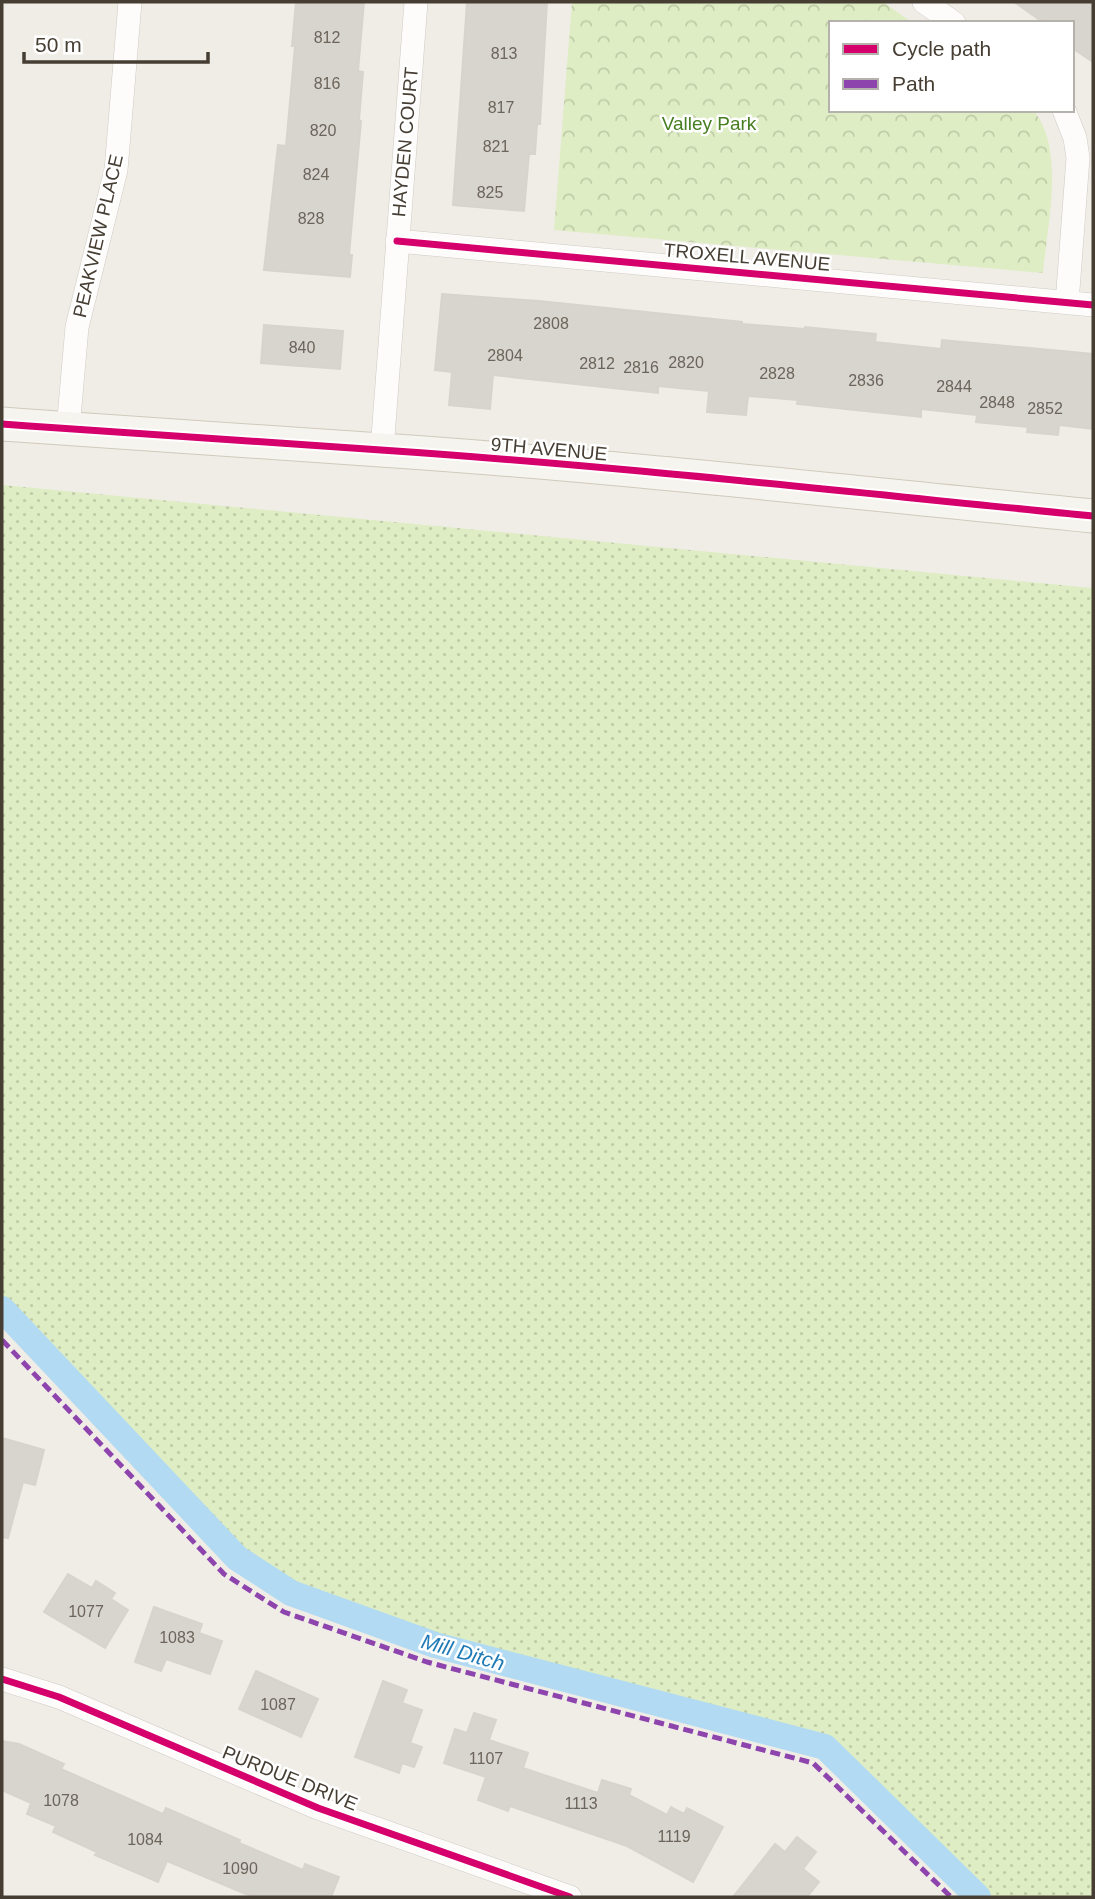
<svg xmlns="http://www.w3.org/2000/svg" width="1095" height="1899" viewBox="0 0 1095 1899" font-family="Helvetica,sans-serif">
	<defs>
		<pattern id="grass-dots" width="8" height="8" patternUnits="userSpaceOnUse" patternTransform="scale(1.75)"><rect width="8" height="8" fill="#deedc3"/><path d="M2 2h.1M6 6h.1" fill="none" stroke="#c0cca8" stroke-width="1.8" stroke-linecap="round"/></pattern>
		<pattern id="forest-crowns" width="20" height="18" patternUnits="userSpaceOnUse" patternTransform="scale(1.75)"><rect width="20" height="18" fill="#deedc3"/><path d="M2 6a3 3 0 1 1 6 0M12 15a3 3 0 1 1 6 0" fill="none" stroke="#c0cca8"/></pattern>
	</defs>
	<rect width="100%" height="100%" fill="#f0ede7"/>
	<path fill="url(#grass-dots)" d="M 2,485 L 1093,588 L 1093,1897 L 987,1897 L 821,1733 L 430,1638 L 296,1585 L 249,1557 L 2,1296 Z"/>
	<path fill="url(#forest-crowns)" d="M 572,2 L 883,2 L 913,23 L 831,23 L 831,110 L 1033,110 C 1066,148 1047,226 1043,273 L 554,230 Z"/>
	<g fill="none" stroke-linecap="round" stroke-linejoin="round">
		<path stroke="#b2dbf3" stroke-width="26" d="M 2,1309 L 237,1558 L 291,1593 L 435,1645 L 825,1747 L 978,1897"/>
	</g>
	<path fill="#d8d4ce" stroke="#d8d4cd" stroke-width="2" d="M 296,2 L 364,2 L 358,71 L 363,72 L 359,120 L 361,121 L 349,255 L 352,255 L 350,277 L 264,270 L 278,145 L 286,146 L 295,46 L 292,46 Z
		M 467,2 L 547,2 L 540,124 L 537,124 L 535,154 L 529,154 L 524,211 L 453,205 Z
		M 1014,2 L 1093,2 L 1093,62 L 1072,48 L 1072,23 L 1044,23 Z
		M 442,294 L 539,301 L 742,322 L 742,324 L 805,329 L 805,327 L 876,334 L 875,342 L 941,349 L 942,340 L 1093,354 L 1093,429 L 1059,425 L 1058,435 L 1027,432 L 1028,427 L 976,422 L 977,415 L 921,409 L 921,417 L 797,404 L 798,400 L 748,396 L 746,415 L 707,412 L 709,391 L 658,386 L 658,393 L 493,375 L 490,409 L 449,405 L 452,372 L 435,370 Z
		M 264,325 L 343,331 L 340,369 L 261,363 Z
		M 2,1438 L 44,1450 L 35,1485 L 23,1482 L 8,1538 L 2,1537 Z
		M 68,1574 L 92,1588 L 96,1581 L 115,1593 L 111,1599 L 128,1610 L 105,1648 L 44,1612 Z
		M 154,1607 L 202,1624 L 199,1633 L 222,1641 L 210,1674 L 166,1659 L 161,1671 L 135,1662 Z
		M 256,1671 L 318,1699 L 301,1737 L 239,1709 Z
		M 383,1681 L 407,1690 L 402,1703 L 422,1710 L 410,1743 L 422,1747 L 414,1767 L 402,1763 L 399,1773 L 355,1757 Z
		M 474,1713 L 496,1720 L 489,1740 L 528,1753 L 523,1768 L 598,1793 L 602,1780 L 631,1789 L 629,1795 L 667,1815 L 671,1807 L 684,1814 L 687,1808 L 723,1827 L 693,1882 L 627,1846 L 510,1806 L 508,1811 L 478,1800 L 486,1777 L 444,1763 L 455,1729 L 467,1733 Z
		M 2,1741 L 19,1744 L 64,1764 L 61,1769 L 163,1814 L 166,1808 L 240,1840 L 239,1843 L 303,1870 L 305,1864 L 339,1877 L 331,1897 L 253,1897 L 167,1861 L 158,1882 L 95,1855 L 97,1852 L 53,1832 L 56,1826 L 27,1814 L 31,1803 L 2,1790 Z
		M 797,1837 L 816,1852 L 803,1869 L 819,1882 L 807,1897 L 733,1897 L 775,1844 L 785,1852 Z"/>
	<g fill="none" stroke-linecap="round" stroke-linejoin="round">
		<defs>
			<path id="minor" d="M 924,2 L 954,23
				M 1064,110 L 1075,138 L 1078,158 L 1067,303
				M 397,241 L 1093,305
				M 68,429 L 77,327 L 116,170 L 130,2
				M 382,450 L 416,2
				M 2,1679 L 59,1697 L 318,1808 L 570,1897"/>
			<path id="secondary" d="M 2,424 C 128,433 254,441 381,450 C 619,466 856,493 1093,516"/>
		</defs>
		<use href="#minor" stroke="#cecbc5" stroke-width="24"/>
		<use href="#secondary" stroke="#d0cabd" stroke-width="35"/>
		<use href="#minor" stroke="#fdfcfb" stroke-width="23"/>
		<use href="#secondary" stroke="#f6f4ee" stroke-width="33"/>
		<path stroke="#8e44ad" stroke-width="5" stroke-dasharray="10 5" stroke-linecap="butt" d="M 2,1340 L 224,1574 L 284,1612 L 427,1662 L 813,1763 L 951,1897"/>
		<defs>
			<path id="cycleway" d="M 397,241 L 1093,305
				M 2,424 C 128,433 254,441 381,450 C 619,466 856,493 1093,516
				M 2,1679 L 59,1697 L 318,1808 L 570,1897"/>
		</defs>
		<use href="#cycleway" stroke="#fff" stroke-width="11"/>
		<use href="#cycleway" stroke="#d6006c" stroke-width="7"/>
	</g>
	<g text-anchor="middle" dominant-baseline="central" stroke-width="5" stroke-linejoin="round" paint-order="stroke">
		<g font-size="16" fill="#6c655b">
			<text x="327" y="37">812</text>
			<text x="504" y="53">813</text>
			<text x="327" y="83">816</text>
			<text x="501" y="107">817</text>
			<text x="323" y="130">820</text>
			<text x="496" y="146">821</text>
			<text x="316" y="174">824</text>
			<text x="490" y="192">825</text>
			<text x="311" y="218">828</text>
			<text x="551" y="323">2808</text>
			<text x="302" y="347">840</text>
			<text x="505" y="355">2804</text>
			<text x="686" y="362">2820</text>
			<text x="597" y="363">2812</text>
			<text x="641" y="367">2816</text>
			<text x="777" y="373">2828</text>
			<text x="866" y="380">2836</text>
			<text x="954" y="386">2844</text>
			<text x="997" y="402">2848</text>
			<text x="1045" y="408">2852</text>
			<text x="86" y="1611">1077</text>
			<text x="177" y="1637">1083</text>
			<text x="278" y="1704">1087</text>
			<text x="486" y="1758">1107</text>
			<text x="61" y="1800">1078</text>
			<text x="581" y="1803">1113</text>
			<text x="674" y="1836">1119</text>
			<text x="145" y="1839">1084</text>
			<text x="240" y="1868">1090</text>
		</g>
		<g font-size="19" fill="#467e20" stroke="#fff">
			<text x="709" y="123">Valley Park</text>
		</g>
		<g font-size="19" fill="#463e33" stroke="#fff">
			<text transform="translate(405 142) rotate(-85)">HAYDEN COURT</text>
			<text transform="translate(98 236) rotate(-77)">PEAKVIEW PLACE</text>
			<text transform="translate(747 257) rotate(5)">TROXELL AVENUE</text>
			<text transform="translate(549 449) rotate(5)">9TH AVENUE</text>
			<text transform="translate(290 1778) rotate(22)">PURDUE DRIVE</text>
		</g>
		<g font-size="21" font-style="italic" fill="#1f7ab5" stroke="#fff">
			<text transform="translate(463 1652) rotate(16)">Mill Ditch</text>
		</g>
	</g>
	<rect width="1095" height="1899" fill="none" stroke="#463e33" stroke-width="7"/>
	<rect x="829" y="21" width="245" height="91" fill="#ffffff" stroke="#b5b2ad" stroke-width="2"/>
	<rect x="843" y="44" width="35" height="10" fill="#d6006c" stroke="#b5b2ad" stroke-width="2"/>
	<text x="892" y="56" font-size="21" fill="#463e33">Cycle path</text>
	<rect x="843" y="79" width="35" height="10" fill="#8e44ad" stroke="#b5b2ad" stroke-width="2"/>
	<text x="892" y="91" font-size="21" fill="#463e33">Path</text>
	<path d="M24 52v10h184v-10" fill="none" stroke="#463e33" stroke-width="3.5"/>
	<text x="35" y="52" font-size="21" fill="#463e33" stroke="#ffffff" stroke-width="5" paint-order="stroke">50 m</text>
</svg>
